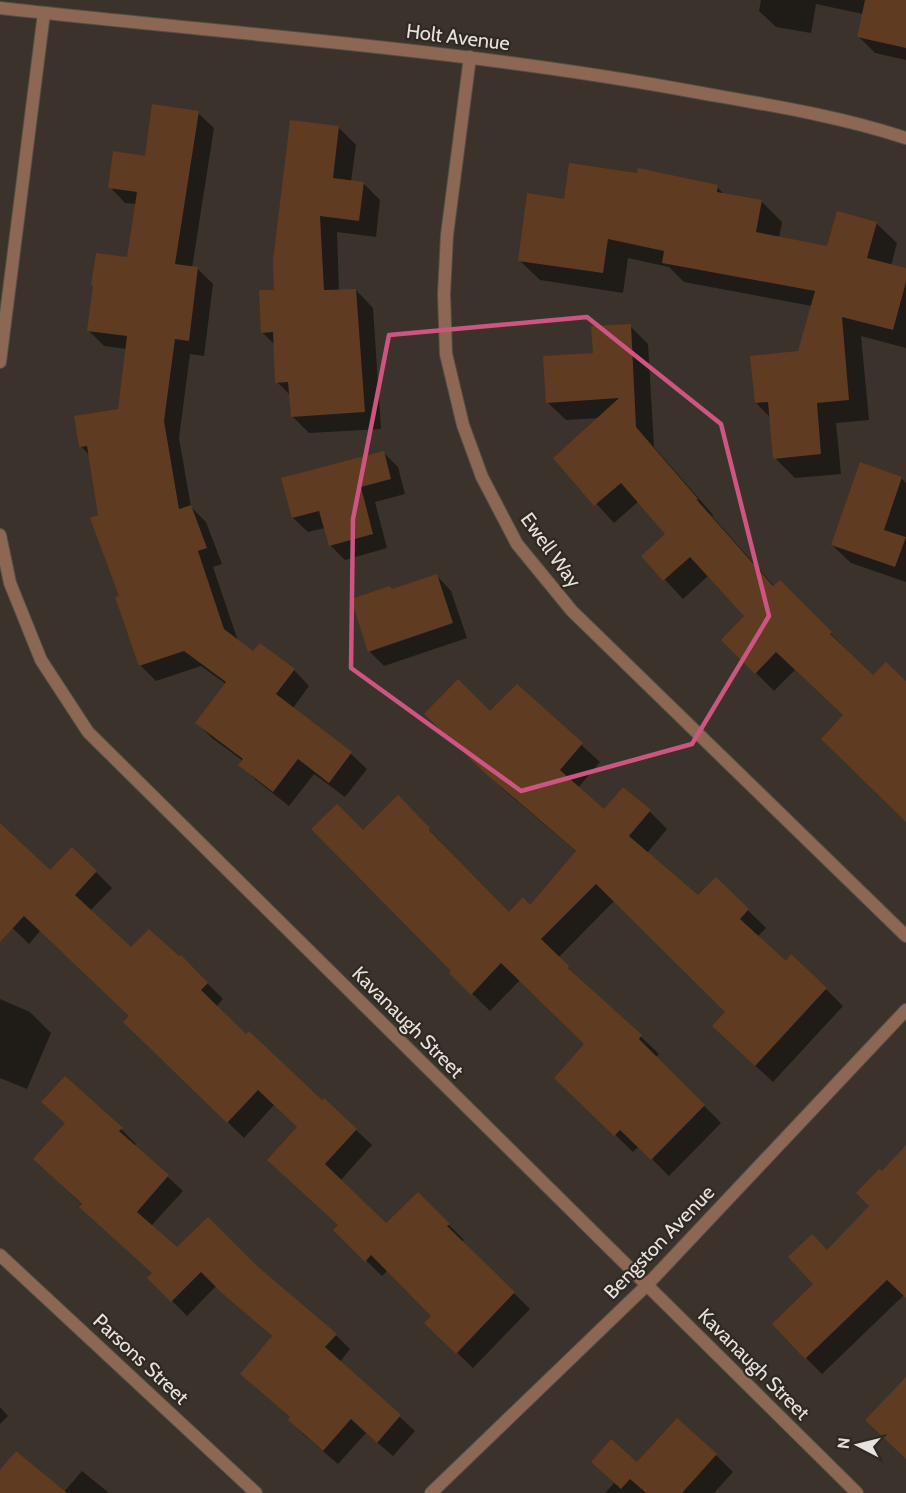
<svg xmlns="http://www.w3.org/2000/svg" width="906" height="1493" viewBox="0 0 906 1493" font-family="Cabin,sans-serif">
	<rect width="100%" height="100%" fill="#3b332b"/>
	<path fill="#0007" d="M 761,0 L 906,0 L 906,60 L 875,53 L 858,36 L 863,14 L 816,4 L 811,33 L 776,27 L 759,11 Z
		M 198,113 L 214,128 L 192,268 L 197,268 L 213,284 L 204,356 L 190,354 L 179,438 L 191,507 L 206,522 L 222,564 L 213,567 L 238,641 L 254,653 L 294,670 L 309,686 L 293,708 L 351,754 L 367,769 L 345,797 L 314,774 L 289,806 L 256,780 L 240,765 L 243,761 L 212,738 L 197,723 L 226,684 L 201,666 L 156,681 L 140,665 L 100,516 L 90,456 L 81,446 L 119,410 L 127,349 L 104,346 L 88,330 L 129,259 L 137,204 L 125,203 L 110,187 Z
		M 338,127 L 356,145 L 351,182 L 363,183 L 380,200 L 376,237 L 337,232 L 339,291 L 356,290 L 373,308 L 381,429 L 309,433 L 292,416 L 291,396 L 277,382 L 275,345 L 262,332 L 276,291 Z
		M 717,187 L 725,195 L 761,201 L 782,222 L 779,238 L 828,247 L 876,223 L 897,243 L 891,266 L 906,270 L 906,348 L 861,336 L 869,420 L 836,423 L 841,474 L 795,478 L 775,458 L 771,418 L 756,403 L 800,353 L 812,306 L 684,282 L 669,267 L 628,258 L 623,293 L 540,280 L 519,260 L 565,201 Z
		M 630,326 L 648,344 L 654,447 L 714,516 L 711,515 L 775,587 L 780,582 L 873,677 L 906,683 L 906,821 L 845,716 L 795,670 L 774,691 L 723,640 L 746,617 L 708,576 L 683,599 L 643,556 L 667,534 L 639,501 L 614,523 L 555,458 L 599,418 L 566,420 L 547,402 L 595,354 Z
		M 383,452 L 398,467 L 405,494 L 375,502 L 387,548 L 345,560 L 330,545 L 325,528 L 308,532 L 293,518 L 283,479 Z
		M 901,478 L 906,483 L 906,582 L 851,563 L 832,545 Z
		M 437,576 L 451,591 L 467,638 L 384,666 L 369,651 L 392,590 Z
		M 517,686 L 600,762 L 578,788 L 605,811 L 649,811 L 667,829 L 647,853 L 698,897 L 716,879 L 766,928 L 757,937 L 786,963 L 826,989 L 843,1006 L 773,1082 L 732,1044 L 727,1012 L 615,900 L 558,958 L 659,1054 L 656,1057 L 721,1123 L 669,1176 L 639,1146 L 633,1152 L 574,1095 L 586,1044 L 520,980 L 490,1011 L 451,973 L 453,971 L 363,832 L 398,797 L 509,913 L 530,907 L 577,852 L 505,791 L 426,714 L 490,714 Z
		M 0,836 L 50,872 L 96,872 L 112,888 L 90,911 L 131,950 L 181,957 L 223,999 L 216,1007 L 246,1036 L 322,1102 L 324,1100 L 372,1145 L 340,1181 L 386,1226 L 418,1194 L 464,1240 L 462,1242 L 530,1309 L 473,1368 L 426,1323 L 433,1316 L 388,1270 L 382,1276 L 335,1230 L 340,1225 L 299,1128 L 274,1105 L 244,1138 L 141,1038 L 131,1016 L 40,931 L 29,944 L 0,916 Z
		M 0,999 L 30,1012 L 51,1033 L 27,1089 L 0,1078 Z
		M 121,1129 L 136,1144 L 134,1146 L 183,1191 L 151,1226 L 177,1249 L 256,1267 L 336,1335 L 350,1349 L 340,1362 L 415,1431 L 393,1456 L 366,1433 L 338,1464 L 304,1435 L 290,1420 L 291,1418 L 242,1374 L 273,1337 L 216,1286 L 187,1316 L 149,1278 L 153,1273 L 50,1174 Z
		M 906,1147 L 906,1297 L 904,1295 L 822,1374 L 806,1358 L 816,1284 L 828,1252 L 871,1206 L 882,1173 Z
		M 0,1407 L 8,1416 L 0,1424 Z
		M 716,1455 L 733,1472 L 714,1493 L 605,1493 L 614,1483 L 593,1462 L 637,1465 Z
		M 82,1471 L 109,1493 L 0,1493 L 0,1472 L 64,1492 Z"/>
	<path fill="#5e3b21" d="M 865,0 L 906,0 L 906,48 L 857,37 Z
		M 152,104 L 199,111 L 175,264 L 198,267 L 189,341 L 175,339 L 164,421 L 179,509 L 191,505 L 207,548 L 198,551 L 224,629 L 253,651 L 260,643 L 295,669 L 276,694 L 352,752 L 329,783 L 298,759 L 273,792 L 238,765 L 243,759 L 195,723 L 226,682 L 184,651 L 139,666 L 115,597 L 119,596 L 90,518 L 98,515 L 87,446 L 79,447 L 74,416 L 118,409 L 127,336 L 87,331 L 93,285 L 91,285 L 96,253 L 127,257 L 137,192 L 108,188 L 113,151 L 145,156 Z
		M 290,120 L 339,126 L 333,178 L 364,182 L 359,221 L 320,216 L 324,290 L 356,289 L 365,412 L 291,417 L 288,382 L 275,383 L 273,332 L 261,333 L 259,290 L 274,290 L 273,261 Z
		M 569,163 L 637,173 L 638,168 L 718,185 L 717,192 L 762,200 L 756,232 L 827,246 L 837,211 L 877,222 L 867,258 L 906,268 L 906,282 L 893,330 L 842,317 L 849,400 L 817,403 L 821,454 L 773,459 L 768,402 L 755,403 L 750,356 L 798,351 L 815,291 L 662,263 L 664,251 L 608,239 L 603,273 L 518,261 L 527,193 L 564,199 Z
		M 631,324 L 636,427 L 699,500 L 696,499 L 773,586 L 780,580 L 832,632 L 830,634 L 873,675 L 886,662 L 906,681 L 906,822 L 821,739 L 843,715 L 776,652 L 755,674 L 721,640 L 744,616 L 690,557 L 663,581 L 641,556 L 665,534 L 621,483 L 594,506 L 553,458 L 619,398 L 546,403 L 543,356 L 593,353 L 591,326 Z
		M 384,451 L 391,479 L 361,487 L 373,534 L 329,546 L 319,511 L 292,518 L 281,478 Z
		M 860,462 L 902,477 L 884,530 L 906,537 L 895,567 L 831,545 Z
		M 437,574 L 453,623 L 368,652 L 351,599 L 390,586 L 392,589 Z
		M 458,679 L 490,711 L 517,684 L 583,743 L 560,770 L 604,809 L 623,787 L 651,810 L 629,836 L 698,895 L 716,877 L 749,909 L 740,919 L 786,961 L 791,954 L 827,988 L 755,1066 L 712,1026 L 725,1012 L 596,884 L 541,939 L 569,966 L 568,968 L 642,1035 L 639,1039 L 705,1105 L 651,1160 L 620,1130 L 614,1136 L 554,1078 L 584,1044 L 501,963 L 471,995 L 449,973 L 451,971 L 311,829 L 337,804 L 363,830 L 398,795 L 430,828 L 429,830 L 509,912 L 523,897 L 530,905 L 576,851 L 486,774 L 424,714 Z
		M 0,823 L 50,870 L 72,847 L 97,871 L 75,895 L 131,947 L 149,929 L 179,956 L 181,955 L 208,983 L 201,990 L 246,1034 L 249,1031 L 322,1100 L 324,1098 L 357,1129 L 325,1164 L 386,1223 L 418,1192 L 450,1224 L 447,1226 L 515,1292 L 456,1354 L 424,1323 L 431,1316 L 371,1255 L 365,1262 L 333,1230 L 338,1225 L 267,1160 L 297,1127 L 258,1090 L 227,1123 L 123,1022 L 129,1016 L 24,916 L 0,942 Z
		M 65,1076 L 123,1128 L 119,1131 L 169,1175 L 137,1212 L 177,1247 L 208,1217 L 257,1266 L 337,1334 L 325,1347 L 401,1415 L 377,1443 L 351,1419 L 323,1451 L 288,1420 L 290,1417 L 240,1374 L 272,1336 L 222,1293 L 201,1272 L 171,1302 L 147,1278 L 152,1273 L 79,1207 L 82,1204 L 33,1159 L 65,1123 L 41,1102 Z
		M 906,1145 L 906,1298 L 887,1280 L 805,1359 L 772,1324 L 813,1284 L 788,1257 L 812,1234 L 827,1250 L 869,1206 L 856,1193 L 879,1169 L 882,1171 Z
		M 906,1377 L 906,1459 L 865,1420 Z
		M 677,1418 L 717,1454 L 682,1493 L 646,1493 L 630,1479 L 621,1489 L 591,1462 L 611,1439 L 637,1462 Z
		M 16,1451 L 67,1493 L 0,1493 L 0,1470 Z"/>
	<g fill="none" stroke-linecap="round" stroke-linejoin="round">
		<defs>
			<path id="minor" d="M 0,8 C 230,34 462,49 690,91 C 763,104 836,115 906,138
				M 470,57 L 447,235 L 444,294 L 446,354 L 463,425 L 482,477 L 517,544 L 572,611 L 906,936
				M 0,362 L 44,13
				M 0,535 L 10,583 L 41,660 L 88,732 L 857,1493
				M 0,1255 L 256,1493
				M 431,1493 L 647,1285 L 906,1010"/>
		</defs>
		<use href="#minor" stroke="#574f47" stroke-width="14"/>
		<use href="#minor" stroke="#8c6854" stroke-width="12"/>
	</g>
	<path fill="none" stroke="#cd5582" stroke-width="4.5" stroke-linejoin="round" d="M 587,317 L 721,424 L 769,616 L 692,744 L 521,791 L 351,668 L 353,519 L 389,335 Z"/>
	<g text-anchor="middle" dominant-baseline="central" stroke-width="4.5" stroke-linejoin="round" paint-order="stroke">
		<g font-size="20" fill="#e7e2dd" stroke="#302921">
			<text transform="translate(458 37) rotate(7)">Holt Avenue</text>
			<text transform="translate(551 550) rotate(54)">Ewell Way</text>
			<text transform="translate(408 1022) rotate(45)">Kavanaugh Street</text>
			<text transform="translate(659 1242) rotate(-46)">Bengston Avenue</text>
			<text transform="translate(141 1359) rotate(43)">Parsons Street</text>
			<text transform="translate(754 1364) rotate(45)">Kavanaugh Street</text>
		</g>
	</g>
	<g transform="translate(858 1445) rotate(277)" stroke="#302921" stroke-width="4.5" paint-order="stroke">
	<path d="M0-4.5L10 22L0 15L-10 22Z" fill="#e7e2dd"/>
	<text y="-9" font-size="16" font-weight="bold" text-anchor="middle" fill="#e7e2dd">N</text>
	</g>
</svg>
